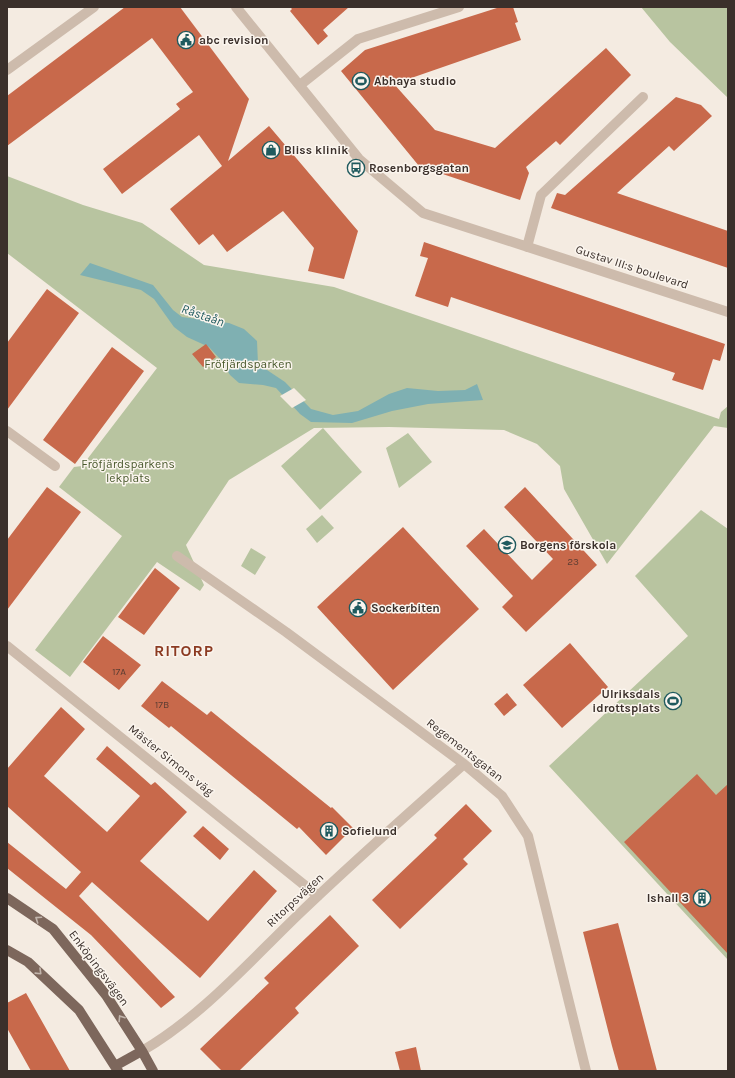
<svg xmlns="http://www.w3.org/2000/svg" width="735" height="1078" viewBox="0 0 735 1078" font-family="Karla,sans-serif">
	<rect width="100%" height="100%" fill="#f4ebe1"/>
	<path fill="#b8c4a0" d="M 641,7 L 728,7 L 728,98 L 670,42 Z
		M 7,176 L 83,205 L 142,223 L 204,265 L 334,287 L 719,419 L 721,412 L 728,406 L 728,428 L 714,426 L 607,564 L 564,489 L 560,466 L 537,444 L 504,430 L 389,427 L 314,428 L 229,480 L 186,545 L 204,585 L 200,591 L 157,562 L 70,677 L 35,650 L 122,536 L 59,487 L 74,467 L 82,466 L 157,368 L 7,253 Z
		M 323,428 L 362,472 L 320,510 L 281,466 Z
		M 408,433 L 432,462 L 399,488 L 386,448 Z
		M 701,510 L 728,529 L 728,960 L 549,766 L 688,636 L 635,576 Z
		M 322,515 L 334,528 L 317,543 L 306,529 Z
		M 251,548 L 266,557 L 255,575 L 241,566 Z"/>
	<path fill="#7fb0b2" d="M 90,263 L 153,285 L 173,310 L 182,317 L 229,323 L 244,329 L 257,341 L 258,364 L 285,382 L 311,409 L 333,415 L 358,411 L 389,394 L 407,388 L 438,391 L 465,390 L 477,384 L 483,400 L 428,404 L 392,411 L 352,423 L 311,422 L 300,414 L 276,388 L 263,385 L 239,383 L 230,375 L 221,360 L 209,347 L 187,337 L 174,327 L 154,299 L 141,290 L 80,275 Z"/>
	<path fill="#f4ebe1" d="M 294,388 L 306,400 L 292,408 L 280,396 Z"/>
	<path fill="#c8694b" d="M 125,7 L 180,7 L 249,99 L 228,161 L 269,126 L 358,231 L 344,279 L 308,271 L 314,248 L 283,211 L 227,252 L 213,234 L 199,245 L 170,209 L 222,166 L 199,135 L 122,194 L 103,169 L 180,109 L 176,104 L 193,92 L 152,38 L 7,146 L 7,96 Z
		M 290,7 L 349,7 L 323,30 L 328,36 L 318,45 L 290,11 L 292,9 Z
		M 500,7 L 513,7 L 518,22 L 515,23 L 521,40 L 394,84 L 435,130 L 495,148 L 606,48 L 631,75 L 560,145 L 556,141 L 526,167 L 529,173 L 520,200 L 419,166 L 341,71 L 365,50 Z
		M 676,97 L 701,105 L 712,116 L 674,151 L 669,146 L 617,193 L 728,231 L 728,268 L 551,208 L 557,193 L 565,195 Z
		M 424,242 L 725,344 L 720,361 L 713,359 L 703,390 L 672,380 L 675,373 L 451,297 L 448,307 L 415,296 L 428,258 L 420,256 Z
		M 47,289 L 79,313 L 7,410 L 7,343 Z
		M 206,344 L 216,357 L 203,367 L 192,354 Z
		M 112,347 L 144,371 L 75,464 L 43,440 Z
		M 47,487 L 81,512 L 7,610 L 7,540 Z
		M 525,487 L 597,565 L 526,632 L 502,607 L 513,596 L 466,546 L 484,529 L 532,580 L 553,559 L 504,507 Z
		M 403,527 L 479,609 L 393,690 L 317,607 Z
		M 155,568 L 180,588 L 144,635 L 118,617 Z
		M 103,636 L 141,665 L 119,690 L 83,662 Z
		M 570,643 L 608,687 L 562,728 L 523,685 Z
		M 162,681 L 207,715 L 211,711 L 331,808 L 332,807 L 353,828 L 326,855 L 299,827 L 297,829 L 171,726 L 169,728 L 141,706 Z
		M 507,693 L 517,705 L 504,716 L 494,704 Z
		M 61,707 L 85,729 L 44,776 L 107,832 L 140,796 L 96,759 L 107,746 L 151,785 L 155,782 L 187,812 L 140,861 L 208,921 L 254,870 L 277,891 L 200,978 L 92,882 L 79,896 L 175,997 L 161,1008 L 91,935 L 7,868 L 7,842 L 66,889 L 81,872 L 7,806 L 7,769 Z
		M 697,774 L 716,795 L 728,784 L 728,954 L 624,842 Z
		M 466,804 L 492,831 L 463,859 L 468,864 L 400,929 L 372,900 L 437,838 L 434,835 Z
		M 203,826 L 229,849 L 220,860 L 193,836 Z
		M 330,915 L 359,946 L 295,1008 L 299,1013 L 239,1071 L 222,1071 L 200,1049 L 269,983 L 264,978 Z
		M 618,923 L 657,1071 L 619,1071 L 612,1046 L 583,932 Z
		M 26,993 L 70,1071 L 31,1071 L 7,1028 L 7,1003 Z
		M 416,1047 L 421,1071 L 400,1071 L 395,1052 Z"/>
	<g fill="none" stroke-linecap="round" stroke-linejoin="round">
		<path stroke="#cdbbac" stroke-width="10" d="M 236,7 L 359,159 L 423,213 L 728,312
			M 7,70 L 94,7
			M 300,85 L 358,39 L 459,7
			M 527,247 L 541,195 L 643,97
			M 7,431 L 55,466
			M 177,556 L 286,632 L 464,764 L 502,796 L 528,836 L 586,1071
			M 7,646 L 318,896
			M 142,1051 C 202,1016 250,961 300,913 C 353,862 409,813 464,764"/>
		<path stroke="#7d675c" stroke-width="10" d="M 7,898 L 53,929 L 106,995 L 142,1051 L 153,1071
			M 7,950 L 28,962 L 79,1010 L 118,1071
			M 115,1066 L 142,1051"/>
	</g>
	<defs><path id="oneway-chevron" d="M-2-3.5L2.5 0L-2 3.5" fill="none" stroke-width="1.6" stroke-linecap="round" stroke-linejoin="round"/></defs>
	<g stroke="#c2b5ac">
		<use href="#oneway-chevron" transform="translate(38 919) rotate(-146)"/>
		<use href="#oneway-chevron" transform="translate(39 972) rotate(44)"/>
		<use href="#oneway-chevron" transform="translate(121 1018) rotate(-123)"/>
	</g>
	<defs>
		<symbol id="civic-ring" viewBox="-11 -11 22 22"><circle r="9.5" fill="#fbf5ee" stroke="#1f5a5e" stroke-width="1.5"/><path d="M-.6-6.5H3V-4.5H.6V-3L4-1V1h2V6H-6V1h2V-1L-.6-3ZM-1.2 2.5V6h2.4V2.5Z" fill="#1f5a5e"/></symbol>
		<symbol id="stadium-ring" viewBox="-11 -11 22 22"><circle r="9.5" fill="#fbf5ee" stroke="#1f5a5e" stroke-width="1.5"/><path d="M0-5a6.5 5 0 1 0 0 10a6.5 5 0 1 0 0-10ZM-3.5-1.8h7v3.6h-7Z" fill="#1f5a5e"/></symbol>
		<symbol id="shop-ring" viewBox="-11 -11 22 22"><circle r="9.5" fill="#fbf5ee" stroke="#1f5a5e" stroke-width="1.5"/><path d="M-5-2.5h2.3a2.7 3.5 0 0 1 5.4 0H5L5.5 6h-11ZM-1.5-2.5h3a1.5 2.3 0 0 0-3 0Z" fill="#1f5a5e"/></symbol>
		<symbol id="bus-ring" viewBox="-11 -11 22 22"><circle r="9.5" fill="#fbf5ee" stroke="#1f5a5e" stroke-width="1.5"/><path d="M-5-6H5V4H4V6H2V4H-2V6H-4V4H-5ZM-3.5-4V0h7V-4ZM-3.5 1.2v1.5H-2V1.2ZM2 1.2v1.5H3.5V1.2Z" fill="#1f5a5e"/></symbol>
		<symbol id="school-ring" viewBox="-11 -11 22 22"><circle r="9.5" fill="#fbf5ee" stroke="#1f5a5e" stroke-width="1.5"/><path d="M0-5L7-2L0 1L-7-2ZM-4 1L0 2.5L4 1V4Q0 6-4 4Z" fill="#1f5a5e"/></symbol>
		<symbol id="building-ring" viewBox="-11 -11 22 22"><circle r="9.5" fill="#fbf5ee" stroke="#1f5a5e" stroke-width="1.5"/><path d="M-4-6H4V6H1V3H-1V6H-4ZM-2.5-4.3h1.7v1.8h-1.7ZM.8-4.3h1.7v1.8H.8ZM-2.5-1h1.7V.8h-1.7ZM.8-1h1.7V.8H.8Z" fill="#1f5a5e"/></symbol>
	</defs>
	<g fill-rule="evenodd">
		<use href="#civic-ring" x="176" y="30" width="20" height="20"/>
		<use href="#stadium-ring" x="351" y="71" width="20" height="20"/>
		<use href="#shop-ring" x="261" y="140" width="20" height="20"/>
		<use href="#bus-ring" x="346" y="158" width="20" height="20"/>
		<use href="#school-ring" x="497" y="535" width="20" height="20"/>
		<use href="#civic-ring" x="348" y="598" width="20" height="20"/>
		<use href="#stadium-ring" x="663" y="691" width="20" height="20"/>
		<use href="#building-ring" x="319" y="821" width="20" height="20"/>
		<use href="#building-ring" x="692" y="888" width="20" height="20"/>
	</g>
	<g text-anchor="middle" dominant-baseline="central" stroke-width="3" stroke-linejoin="round" paint-order="stroke">
		<g font-size="10" fill="#5e3e33">
			<text x="573" y="562">23</text>
			<text x="119" y="672">17A</text>
			<text x="162" y="705">17B</text>
		</g>
		<g font-size="12" font-weight="bold" fill="#3b302b" stroke="#fbf5ee" text-anchor="start">
			<text x="199" y="40">abc revision</text>
			<text x="374" y="81">Abhaya studio</text>
			<text x="284" y="150">Bliss klinik</text>
			<text x="369" y="168">Rosenborgsgatan</text>
			<text x="520" y="545">Borgens förskola</text>
			<text x="371" y="608">Sockerbiten</text>
			<text x="660" y="694" text-anchor="end">Ulriksdals<tspan x="660" dy="14">idrottsplats</tspan></text>
			<text x="342" y="831">Sofielund</text>
			<text x="689" y="898" text-anchor="end">Ishall 3</text>
		</g>
		<g font-size="12" fill="#3b302b" stroke="#fbf5ee">
			<text transform="translate(632 267) rotate(18)">Gustav III:s boulevard</text>
			<text transform="translate(465 750) rotate(38)">Regementsgatan</text>
			<text transform="translate(171 760) rotate(39)">Mäster Simons väg</text>
			<text transform="translate(295 900) rotate(-43)">Ritorpsvägen</text>
			<text transform="translate(99 968) rotate(53)">Enköpingsvägen</text>
		</g>
		<g font-size="12" fill="#4a5a2e" stroke="#fbf5ee">
			<text x="248" y="364">Fröfjärdsparken</text>
			<text x="128" y="464">Fröfjärdsparkens<tspan x="128" dy="14">lekplats</tspan></text>
		</g>
		<g font-size="13" font-style="italic" fill="#1f5a5e" stroke="#fbf5ee">
			<text transform="translate(203 315) rotate(19)">Råstaån</text>
		</g>
		<g font-size="16" font-weight="bold" letter-spacing="1" fill="#8c3b22" stroke="#fbf5ee">
			<text x="184" y="650">RITORP</text>
		</g>
	</g>
	<rect width="735" height="1078" fill="none" stroke="#3b302b" stroke-width="16"/>
</svg>
